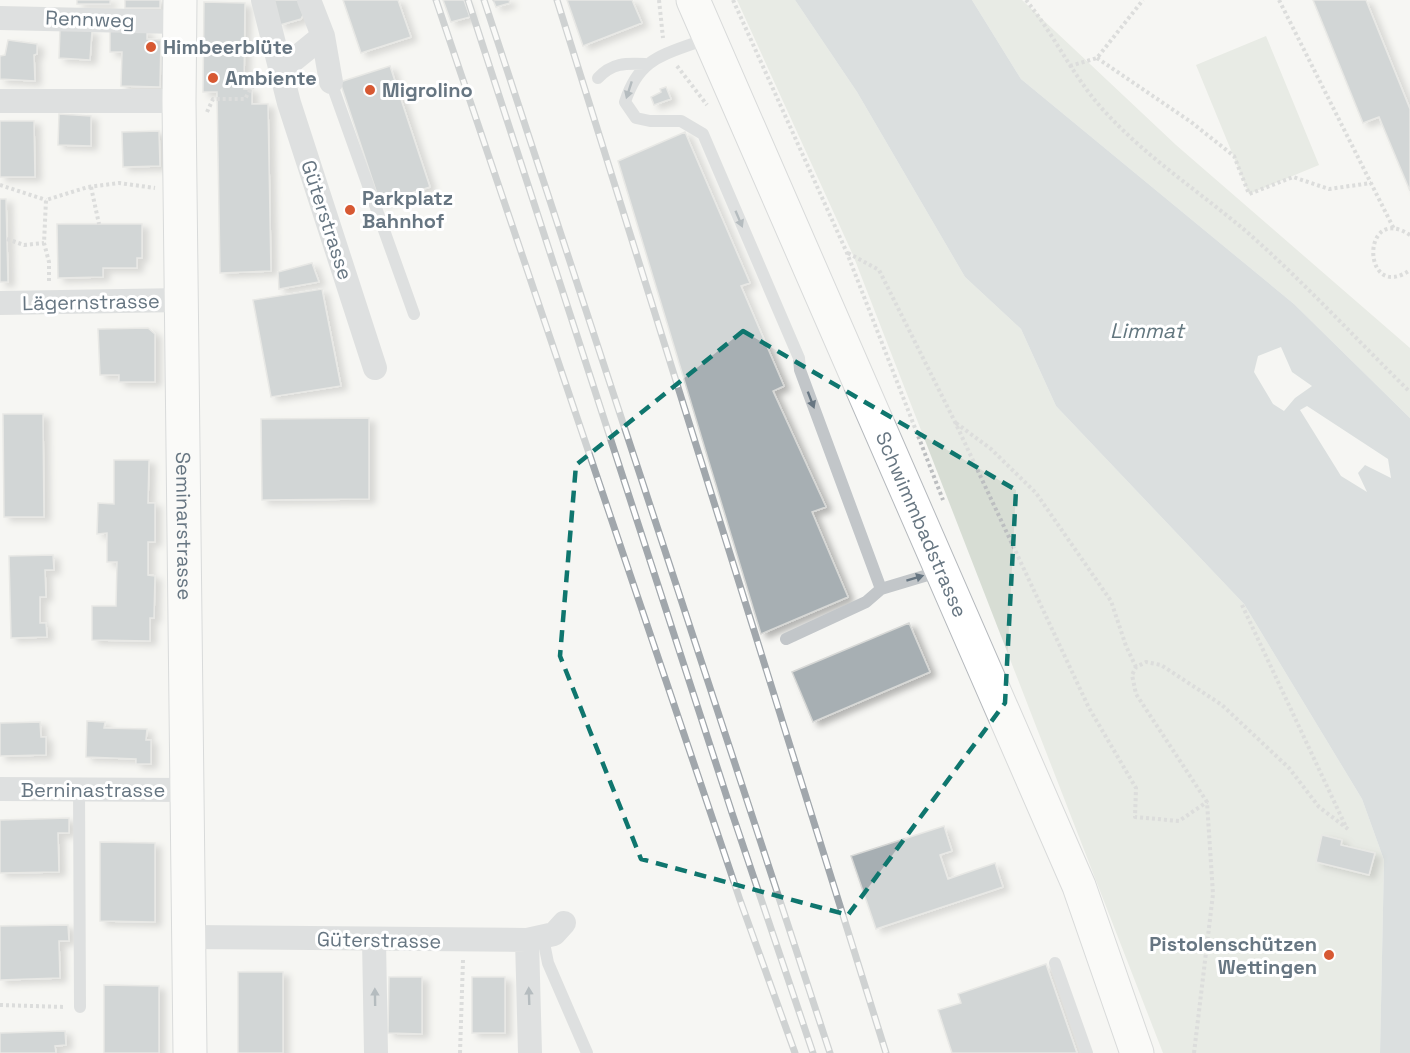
<svg xmlns="http://www.w3.org/2000/svg" width="1410" height="1053" viewBox="0 0 1410 1053" font-family="'Space Grotesk',sans-serif">
	<defs>
		<filter id="shadow"><feDropShadow dx="6" dy="4" stdDeviation="3" flood-color="#0004"/></filter>
	</defs>
	<rect width="100%" height="100%" fill="#f6f6f3"/>
	<path fill="#d7ddd4" d="M 737,0 L 795,0 L 857,92 L 965,277 L 1021,329 L 1056,406 L 1244,604 L 1362,799 L 1384,860 L 1380,1053 L 1163,1053 L 853,255 Z
		M 972,0 L 1022,0 L 1176,145 L 1410,348 L 1410,418 L 1294,304 L 1021,79 Z
		M 1266,36 L 1319,165 L 1249,194 L 1196,65 Z"/>
	<path fill="#bac4c8" fill-rule="evenodd" d="M 795,0 L 972,0 L 1021,79 L 1294,304 L 1410,418 L 1410,1053 L 1380,1053 L 1384,860 L 1362,799 L 1244,604 L 1056,406 L 1021,329 L 965,277 L 857,92 ZM 1281,347 L 1292,372 L 1312,386 L 1295,398 L 1284,411 L 1273,404 L 1254,372 L 1258,356 ZM 1307,406 L 1388,459 L 1391,478 L 1365,465 L 1358,473 L 1367,492 L 1341,476 L 1300,410 Z"/>
	<path fill="#a7afb3" stroke="#d7d8d6" stroke-width="1.5" filter="url(#shadow)" d="M 77,0 L 110,0 L 110,4 L 77,4 Z
		M 125,0 L 160,0 L 160,8 L 125,8 Z
		M 273,0 L 303,0 L 303,15 L 301,19 L 280,25 Z
		M 343,0 L 398,0 L 411,37 L 361,53 Z
		M 443,0 L 464,0 L 470,17 L 451,22 Z
		M 509,0 L 510,3 L 496,7 L 493,0 Z
		M 567,0 L 632,0 L 642,23 L 583,46 Z
		M 1313,0 L 1366,0 L 1410,109 L 1410,191 L 1379,117 L 1363,123 Z
		M 204,2 L 245,3 L 244,89 L 252,89 L 252,104 L 268,104 L 271,271 L 220,273 L 217,92 L 203,92 Z
		M 60,29 L 92,31 L 90,60 L 59,58 Z
		M 110,30 L 147,31 L 147,39 L 161,40 L 160,87 L 121,86 L 122,52 L 110,52 Z
		M 8,40 L 37,44 L 37,54 L 34,55 L 35,81 L 0,79 L 0,56 L 5,55 Z
		M 390,66 L 430,187 L 380,203 L 340,82 Z
		M 666,87 L 671,99 L 654,105 L 651,97 L 661,92 L 660,89 Z
		M 59,114 L 91,116 L 91,146 L 58,145 Z
		M 0,121 L 34,121 L 35,177 L 0,177 Z
		M 159,131 L 160,166 L 123,167 L 122,132 Z
		M 685,132 L 750,283 L 741,286 L 784,386 L 773,391 L 826,507 L 812,512 L 848,597 L 761,634 L 618,161 Z
		M 0,199 L 6,199 L 8,282 L 0,282 Z
		M 57,224 L 142,224 L 142,258 L 137,258 L 137,268 L 103,268 L 103,277 L 58,278 Z
		M 312,263 L 319,282 L 279,289 L 278,272 Z
		M 322,289 L 341,386 L 271,397 L 253,300 Z
		M 148,328 L 155,334 L 155,382 L 119,382 L 119,375 L 100,375 L 98,329 Z
		M 3,414 L 43,414 L 44,517 L 4,517 Z
		M 369,418 L 369,499 L 262,500 L 261,419 Z
		M 114,460 L 149,460 L 148,503 L 155,503 L 155,542 L 148,542 L 148,575 L 155,576 L 154,618 L 150,618 L 150,641 L 92,640 L 92,606 L 116,606 L 117,562 L 107,562 L 107,533 L 97,534 L 98,503 L 114,504 Z
		M 53,555 L 54,570 L 45,570 L 46,597 L 40,597 L 40,623 L 46,623 L 47,637 L 11,638 L 9,556 Z
		M 909,623 L 930,672 L 813,722 L 792,672 Z
		M 87,721 L 105,722 L 104,728 L 147,729 L 146,740 L 151,740 L 151,764 L 136,764 L 136,759 L 86,757 Z
		M 40,722 L 41,737 L 46,737 L 46,755 L 0,756 L 0,723 Z
		M 69,818 L 69,833 L 58,833 L 59,872 L 0,873 L 0,820 Z
		M 944,826 L 952,851 L 940,855 L 948,879 L 995,863 L 1003,887 L 876,929 L 851,856 Z
		M 1322,835 L 1342,840 L 1341,845 L 1375,853 L 1369,875 L 1316,862 Z
		M 100,842 L 155,843 L 155,922 L 100,921 Z
		M 68,925 L 69,941 L 59,941 L 60,978 L 0,980 L 0,926 Z
		M 1046,964 L 1077,1053 L 952,1053 L 938,1010 L 961,1003 L 958,994 Z
		M 238,972 L 283,972 L 283,1053 L 238,1053 Z
		M 389,977 L 422,977 L 422,1034 L 388,1033 Z
		M 472,977 L 505,977 L 505,1033 L 472,1033 Z
		M 104,985 L 159,986 L 159,1053 L 104,1053 Z
		M 65,1031 L 66,1045 L 55,1046 L 56,1053 L 0,1053 L 0,1033 Z"/>
	<g fill="none" stroke-linecap="round" stroke-linejoin="round">
		<defs>
			<g id="secondary">
				<path id="s1" d="M 180,0 L 179,101 L 190,1053"/>
				<path id="s2" d="M 693,0 L 1079,886 L 1137,1053"/>
			</g>
		</defs>
		<use href="#secondary" stroke="#b5b9bd" stroke-width="35"/>
		<path stroke="#bcbec0" stroke-width="4" stroke-dasharray="3 3" stroke-linecap="butt" d="M 659,0 L 663,38
			M 733,0 L 847,253 L 943,500
			M 1026,0 C 1056,37 1075,81 1108,115 C 1149,159 1201,193 1247,232 C 1304,282 1356,339 1410,392
			M 1279,0 L 1394,229
			M 493,1 L 494,0
			M 1097,58 L 1191,122 L 1234,156 L 1249,194 L 1293,177 L 1329,189 L 1371,183
			M 677,66 L 707,105
			M 1070,66 L 1097,58 L 1143,0
			M 207,112 L 213,99 L 245,99 L 251,88 L 260,82
			M 0,185 L 46,200
			M 91,187 L 99,224
			M 1410,235 C 1360,202 1362,304 1410,270
			M 7,239 L 24,245 L 44,243
			M 848,253 L 879,270 L 955,422 L 1089,708 L 1136,788 L 1135,817 L 1179,821 L 1207,802
			M 49,281 L 49,262 L 44,243 L 46,200 L 88,187 L 119,183 L 155,188
			M 956,423 L 991,449 L 1036,493 L 1111,601 L 1126,646 L 1136,667
			M 1242,605 L 1347,829
			M 0,1005 L 65,1007
			M 460,1053 L 463,960
			M 1194,1053 L 1213,894 L 1207,802 L 1136,694 L 1132,675 L 1136,667 L 1146,662 L 1161,665 L 1222,705 L 1289,768 L 1319,807 L 1348,829"/>
		<path stroke="#c2c6c9" stroke-width="12" d="M 708,38 C 666,55 640,55 625,102 L 636,118 L 650,121 L 681,121 L 703,134 L 799,358 L 800,370 L 881,589 L 941,571
			M 598,78 C 612,63 625,63 645,64
			M 331,82 L 414,314
			M 786,639 L 866,602 L 881,589
			M 79,788 L 80,1007
			M 543,938 L 548,963 L 587,1053
			M 1055,963 L 1087,1053"/>
		<path stroke="#c2c6c9" stroke-width="24" d="M 263,0 L 289,103 L 375,368
			M 0,18 L 179,22
			M 323,36 L 331,82
			M 280,71 L 323,36 L 309,0
			M 0,101 L 179,101
			M 0,303 L 183,300
			M 0,789 L 186,790
			M 189,937 L 527,940 L 554,934 L 564,923
			M 374,940 L 376,1053
			M 527,940 L 530,1053"/>
		<use href="#secondary" stroke="#fff" stroke-width="33"/>
		<defs>
			<path id="rail" d="M 436,0 L 740,900 L 795,1053
				M 468,0 L 732,813 L 813,1053
				M 484,0 L 830,1053
				M 557,0 L 886,1053"/>
		</defs>
		<use href="#rail" stroke="#a1a7ac" stroke-width="7"/>
		<use href="#rail" stroke="#fff" stroke-width="4.5" stroke-dasharray="14" stroke-linecap="butt"/>
	</g>
	<defs><path id="oneway-solid" d="M-6-.8H1V-3.2L6.5 0L1 3.2V.8H-6Z" transform="scale(1.5)"/></defs>
	<g fill="#677682">
		<use href="#oneway-solid" transform="translate(629 90) rotate(108)"/>
		<use href="#oneway-solid" transform="translate(739 219) rotate(67)"/>
		<use href="#oneway-solid" transform="translate(811 400) rotate(69)"/>
		<use href="#oneway-solid" transform="translate(915 578) rotate(-17)"/>
		<use href="#oneway-solid" transform="translate(529 996) rotate(-92)"/>
		<use href="#oneway-solid" transform="translate(375 997) rotate(-91)"/>
	</g>
	<path d="M0 0H1410V1053H0ZM 743,331 L 1016,490 L 1005,703 L 848,915 L 641,859 L 560,656 L 576,465 Z" fill="#f6f6f3" fill-opacity=".55" fill-rule="evenodd"/>
	<path fill="none" stroke="#0f766e" stroke-width="4.5" stroke-dasharray="12 8" stroke-linejoin="round" d="M 743,331 L 1016,490 L 1005,703 L 848,915 L 641,859 L 560,656 L 576,465 Z"/>
	<g fill="#d75933" stroke="#fff" stroke-width="2">
		<circle cx="151" cy="47" r="6"/>
		<circle cx="213" cy="78" r="6"/>
		<circle cx="370" cy="90" r="6"/>
		<circle cx="350" cy="210" r="6"/>
		<circle cx="1329" cy="955" r="6"/>
	</g>
	<g text-anchor="middle" dominant-baseline="central" stroke-width="6" stroke-linejoin="round" paint-order="stroke">
		<g font-size="20" fill="#677682" stroke="#fff">
			<text transform="translate(90 19) rotate(2)">Rennweg</text>
			<text transform="translate(327 220) rotate(72)">Güterstrasse</text>
			<text transform="translate(91 302) rotate(-1)">Lägernstrasse</text>
			<text stroke="none"><textPath href="#s2" startOffset="572">Schwimmbadstrasse</textPath></text>
			<text stroke="none"><textPath href="#s1" startOffset="526">Seminarstrasse</textPath></text>
			<text x="93" y="790">Berninastrasse</text>
			<text transform="translate(379 940) rotate(1)">Güterstrasse</text>
		</g>
		<g font-size="20" font-weight="bold" fill="#677682" stroke="#fff" text-anchor="start">
			<text x="163" y="47">Himbeerblüte</text>
			<text x="225" y="78">Ambiente</text>
			<text x="382" y="90">Migrolino</text>
			<text x="362" y="198">Parkplatz<tspan x="362" dy="23">Bahnhof</tspan></text>
			<text x="1317" y="944" text-anchor="end">Pistolenschützen<tspan x="1317" dy="23">Wettingen</tspan></text>
		</g>
		<g font-size="21" font-style="italic" fill="#63777f" stroke="#fff">
			<text x="1147" y="330">Limmat</text>
		</g>
	</g>
</svg>
